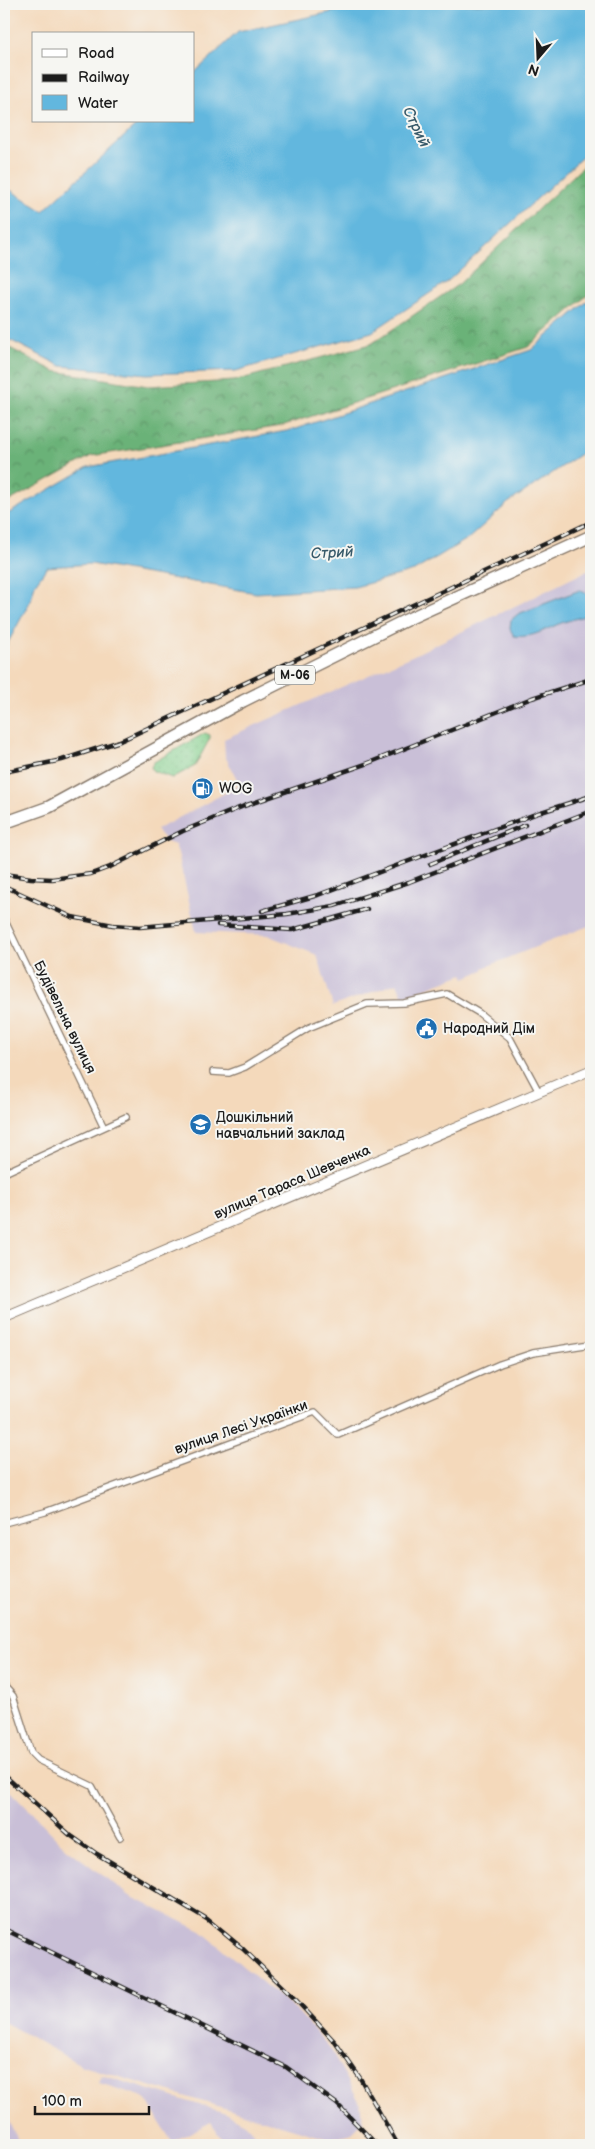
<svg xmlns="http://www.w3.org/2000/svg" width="595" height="2149" viewBox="0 0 595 2149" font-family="'Balsamiq Sans',sans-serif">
	<defs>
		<pattern id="green-dots" width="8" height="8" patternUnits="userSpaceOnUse" patternTransform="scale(1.25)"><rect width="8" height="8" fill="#84cf8c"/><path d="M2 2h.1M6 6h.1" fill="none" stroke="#71b178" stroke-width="1.8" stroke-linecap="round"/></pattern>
		<pattern id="forest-crowns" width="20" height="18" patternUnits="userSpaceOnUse" patternTransform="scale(1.25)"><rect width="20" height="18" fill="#6bb278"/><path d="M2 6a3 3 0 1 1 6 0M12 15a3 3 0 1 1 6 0" fill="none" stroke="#579062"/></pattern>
	</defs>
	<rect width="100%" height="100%" fill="#f6f6f2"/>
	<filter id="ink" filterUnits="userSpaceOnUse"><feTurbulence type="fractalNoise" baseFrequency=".02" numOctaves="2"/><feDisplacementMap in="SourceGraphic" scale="10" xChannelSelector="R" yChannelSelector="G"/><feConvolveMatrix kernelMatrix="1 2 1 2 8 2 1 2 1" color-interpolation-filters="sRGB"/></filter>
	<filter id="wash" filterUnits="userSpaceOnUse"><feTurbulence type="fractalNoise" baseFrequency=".0096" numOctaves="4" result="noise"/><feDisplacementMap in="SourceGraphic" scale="20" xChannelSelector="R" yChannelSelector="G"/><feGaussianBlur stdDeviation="1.12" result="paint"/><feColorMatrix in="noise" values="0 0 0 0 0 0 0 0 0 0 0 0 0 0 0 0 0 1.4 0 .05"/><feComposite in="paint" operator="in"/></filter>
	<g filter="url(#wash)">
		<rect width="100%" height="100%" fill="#f4d9bb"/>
		<path fill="#c9bfd7" d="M 591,569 L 591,925 L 483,968 L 483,970 L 465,978 L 463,974 L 403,997 L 397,983 L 333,1006 L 317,955 L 267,935 L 196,932 L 178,853 L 175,845 L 167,842 L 156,830 L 240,785 L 225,756 L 224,739 L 414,655 Z
			M 4,1784 L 65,1847 L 130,1896 L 201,1931 L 299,2013 L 330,2048 L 360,2103 L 363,2122 L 352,2133 L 328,2139 L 83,2066 L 4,2022 Z
			M 101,2075 L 226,2113 L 245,2123 L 267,2145 L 225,2145 L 211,2122 L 172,2142 L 144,2097 L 99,2083 Z
			M 4,2111 L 17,2138 L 21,2145 L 4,2145 Z"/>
		<path fill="url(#green-dots)" stroke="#507654" d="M 205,733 L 210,735 L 210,738 L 195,766 L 172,778 L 153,771 L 151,767 L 154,762 Z"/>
		<path fill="url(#forest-crowns)" stroke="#44674a" d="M 591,159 L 591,292 L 528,347 L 281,426 L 91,456 L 4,504 L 4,345 L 54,371 L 148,386 L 234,381 L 371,344 L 459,284 Z"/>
		<path fill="#62b7de" stroke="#3f6a7d" d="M 369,4 L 591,4 L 591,149 L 448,281 L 372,332 L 236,371 L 147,374 L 61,366 L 4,337 L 4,186 L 43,211 L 141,121 L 194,121 L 194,73 L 238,32 Z
			M 591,298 L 591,447 L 508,503 L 469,538 L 414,571 L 355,587 L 256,593 L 91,564 L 47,567 L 35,584 L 31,600 L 4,650 L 4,516 L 88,467 L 292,430 L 531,350 Z
			M 580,590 C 593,593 591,603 591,614 C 582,617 573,619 564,622 C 547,628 533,639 514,636 L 510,629 L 511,620 L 518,614 Z"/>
	</g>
	<g filter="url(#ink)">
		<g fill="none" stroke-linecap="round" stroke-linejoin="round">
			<defs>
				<path id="street" d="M 4,919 L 104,1127
					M 213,1072 L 229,1073 L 245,1067 L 308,1028 L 367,1004 L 404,1003 L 447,994 L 479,1013 L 510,1038 L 539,1092
					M 4,1164 L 7,1172
					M 4,1173 L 126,1117
					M 4,1523 L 45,1512 L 315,1412 L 338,1435 L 500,1364 L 533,1353 L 591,1344
					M 4,1686 L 13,1696 L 31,1753 L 38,1760 L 92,1786 L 120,1837"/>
				<path id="secondary" d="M 4,1318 L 591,1070"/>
				<path id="highway" d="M 4,823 L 49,807 L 243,701 L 406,620 L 591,536"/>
			</defs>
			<use href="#street" stroke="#887a6c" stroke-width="8"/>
			<use href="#secondary" stroke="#887a6c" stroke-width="11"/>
			<use href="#highway" stroke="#887a6c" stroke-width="14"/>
			<use href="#street" stroke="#fff" stroke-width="5.5"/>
			<use href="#secondary" stroke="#fff" stroke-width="9"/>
			<use href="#highway" stroke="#fff" stroke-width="11"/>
			<defs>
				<path id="rail" d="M 4,772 L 62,760 L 120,741 L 591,522
					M 430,864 L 525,825
					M 4,874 L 31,878 L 52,879 L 91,874 L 110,867 L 183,831 L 244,806 L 366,764 L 532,698 L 591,679
					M 4,886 L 72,917 L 113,925 L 140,927 L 287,914 L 334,906 L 409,882 L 591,811
					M 262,911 L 318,895 L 538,813 L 591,796
					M 218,925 L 292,930 L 367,909
					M 4,1775 L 70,1835 L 97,1854 L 207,1919 L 243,1949 L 296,2000 L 335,2042 L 360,2078 L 398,2145
					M 4,1929 L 286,2067 L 337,2104 L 377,2145"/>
			</defs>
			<use href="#rail" stroke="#1c1c1c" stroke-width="4.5"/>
			<use href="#rail" stroke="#f6f6f2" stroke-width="2.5" stroke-dasharray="8" stroke-linecap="butt"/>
		</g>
	</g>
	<defs>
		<symbol id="fuel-disc" viewBox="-11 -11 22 22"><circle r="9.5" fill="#1f6fb2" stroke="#f6f6f2"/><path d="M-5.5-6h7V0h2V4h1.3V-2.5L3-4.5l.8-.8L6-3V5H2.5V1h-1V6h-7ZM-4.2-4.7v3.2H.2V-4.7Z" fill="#fff"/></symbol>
		<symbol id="civic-disc" viewBox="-11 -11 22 22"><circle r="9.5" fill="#1f6fb2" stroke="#f6f6f2"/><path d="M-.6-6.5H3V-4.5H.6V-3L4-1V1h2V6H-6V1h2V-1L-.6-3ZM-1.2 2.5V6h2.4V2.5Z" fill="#fff"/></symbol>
		<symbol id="school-disc" viewBox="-11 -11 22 22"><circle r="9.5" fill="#1f6fb2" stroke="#f6f6f2"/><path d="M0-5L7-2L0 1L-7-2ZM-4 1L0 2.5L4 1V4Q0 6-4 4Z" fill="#fff"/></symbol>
	</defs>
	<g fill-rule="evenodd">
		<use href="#fuel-disc" x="190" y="776" width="25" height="25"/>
		<use href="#civic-disc" x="414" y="1016" width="25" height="25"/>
		<use href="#school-disc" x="188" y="1112" width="25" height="25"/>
	</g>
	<g text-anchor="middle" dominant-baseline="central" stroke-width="4" stroke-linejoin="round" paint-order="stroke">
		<rect fill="#f6f6f2" stroke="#5d5d5c" stroke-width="1" x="275" y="665.5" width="40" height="19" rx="4"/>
		<g font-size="12" font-weight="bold" fill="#1c1c1c">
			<text x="295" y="675">М-06</text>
		</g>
		<g font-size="14" fill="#1c1c1c" stroke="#f6f6f2" text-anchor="start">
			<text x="219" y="788">WOG</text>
			<text x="443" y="1028">Народний Дім</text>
			<text x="216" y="1117">Дошкільний<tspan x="216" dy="16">навчальний заклад</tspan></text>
		</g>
		<g font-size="14" fill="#1c1c1c" stroke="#f6f6f2">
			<text transform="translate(65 1017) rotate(64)">Будівельна вулиця</text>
			<text transform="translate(292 1182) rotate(-23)">вулиця Тараса Шевченка</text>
			<text transform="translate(241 1427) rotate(-19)">вулиця Лесі Українки</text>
		</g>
		<g font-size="15" font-style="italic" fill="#385a6a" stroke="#f6f6f2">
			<text transform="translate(416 127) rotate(64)">Стрий</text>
			<text transform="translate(332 553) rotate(-3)">Стрий</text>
		</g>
	</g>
	<rect width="595" height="2149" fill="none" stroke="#f6f6f2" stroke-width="20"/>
	<rect x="32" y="32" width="162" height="90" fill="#f6f6f2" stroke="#9f9f9c"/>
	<rect x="42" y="49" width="25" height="8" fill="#ffffff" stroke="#9f9f9c"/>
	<text x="78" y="58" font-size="15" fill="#1c1c1c">Road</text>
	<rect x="42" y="74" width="25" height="8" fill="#1c1c1c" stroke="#9f9f9c"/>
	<text x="78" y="82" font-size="15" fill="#1c1c1c">Railway</text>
	<rect x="42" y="95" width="25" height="15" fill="#62b7de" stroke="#9f9f9c"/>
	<text x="78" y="108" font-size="15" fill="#1c1c1c">Water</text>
	<g transform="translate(538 58) rotate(199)" stroke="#f6f6f2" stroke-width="4" paint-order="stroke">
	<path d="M0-4L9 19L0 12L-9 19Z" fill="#1c1c1c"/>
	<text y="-8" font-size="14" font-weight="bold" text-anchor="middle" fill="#1c1c1c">N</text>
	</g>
	<path d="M35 2106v8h114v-8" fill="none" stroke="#1c1c1c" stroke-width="2.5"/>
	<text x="42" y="2106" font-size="15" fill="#1c1c1c" stroke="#f6f6f2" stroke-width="4" paint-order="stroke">100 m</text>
</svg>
